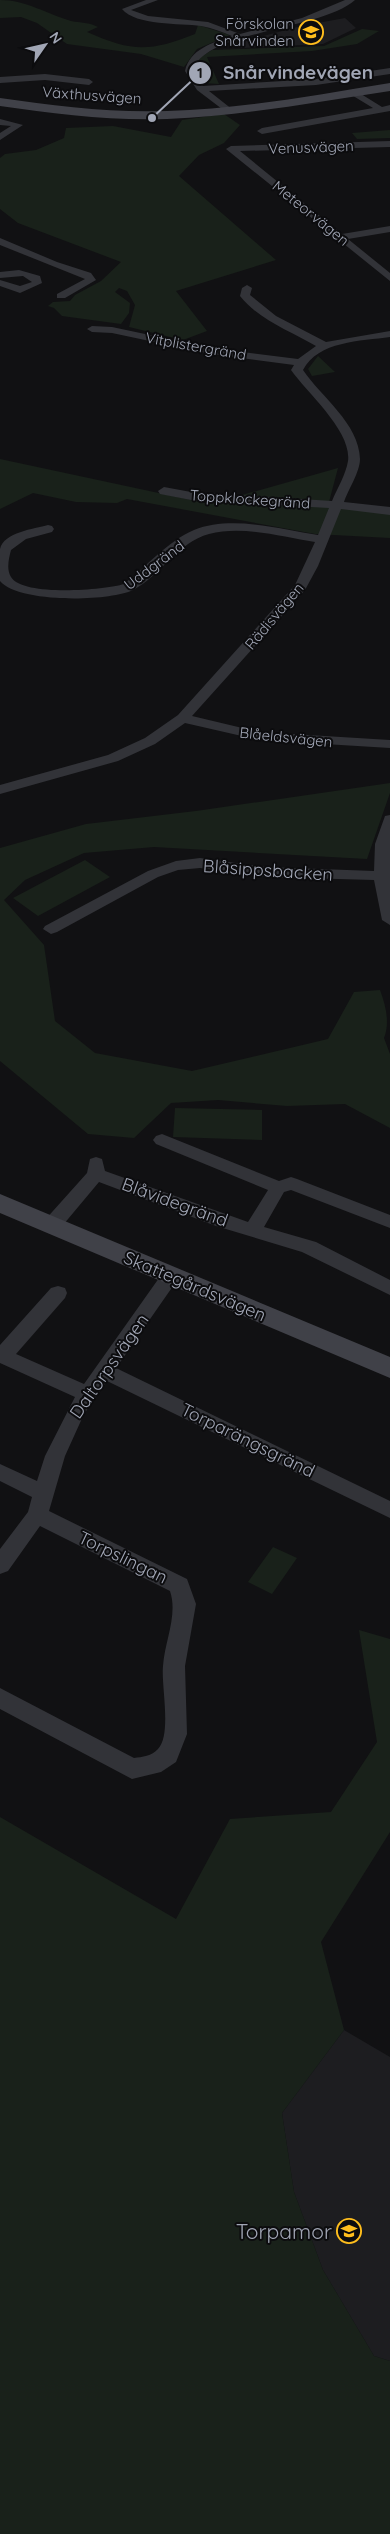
<svg xmlns="http://www.w3.org/2000/svg" width="390" height="2534" viewBox="0 0 390 2534" font-family="Quicksand,sans-serif">
	<rect width="100%" height="100%" fill="#111113"/>
	<path fill="#1d1d20" d="M 345,18 L 356,28 L 323,44 L 241,48 L 226,46 L 301,26 Z
		M 344,2030 L 390,2057 L 390,2361 L 374,2356 L 323,2270 L 294,2192 L 282,2113 Z"/>
	<path fill="#19211a" d="M 0,0 C 26,0 47,14 71,21 C 81,23 89,22 98,27 L 87,32 C 132,52 150,52 195,34 L 198,25 L 230,35 L 197,49 L 184,67 L 141,54 L 67,44 L 37,23 L 21,17 L 0,18 Z
		M 362,29 L 379,31 L 357,44 L 312,51 L 207,57 L 219,84 L 202,83 L 194,71 L 196,60 L 212,50 L 324,46 Z
		M 224,114 L 240,125 L 224,143 L 199,155 L 179,176 L 276,260 L 176,291 L 207,331 L 183,340 L 129,327 L 135,305 L 127,291 L 119,288 L 115,292 L 130,303 L 129,313 L 121,324 L 62,316 L 54,308 L 48,306 L 53,302 L 70,301 L 75,295 L 101,281 L 121,262 L 18,223 L 0,209 L 0,158 L 5,154 L 36,150 L 64,138 L 66,128 L 113,126 L 171,137 L 182,120 Z
		M 390,130 L 390,138 L 357,139 L 352,133 Z
		M 318,356 L 335,372 L 312,376 L 308,369 Z
		M 0,459 L 210,504 L 338,468 L 329,502 L 390,512 L 390,538 L 315,534 L 127,499 L 117,503 L 76,502 L 33,493 L 0,509 Z
		M 390,783 L 390,793 L 367,859 L 154,847 L 84,853 L 25,880 L 4,900 L 44,945 L 55,1021 L 95,1053 L 192,1071 L 328,1039 L 354,992 L 380,990 C 386,1006 390,1023 384,1038 L 390,1054 L 390,1128 L 345,1104 L 287,1106 L 218,1100 L 171,1103 L 134,1138 L 88,1134 L 0,1061 L 0,848 L 86,824 L 196,811 Z
		M 85,860 L 110,877 L 38,916 L 13,898 Z
		M 175,1108 L 262,1110 L 262,1140 L 173,1137 Z
		M 273,1547 L 297,1558 L 272,1594 L 248,1582 Z
		M 359,1630 L 390,1639 L 390,1832 L 321,1942 L 344,2030 L 282,2113 L 294,2192 L 323,2270 L 374,2356 L 390,2361 L 390,2534 L 0,2534 L 0,1817 L 176,1919 L 230,1819 L 331,1812 L 377,1742 Z"/>
	<g fill="none" stroke-linecap="round" stroke-linejoin="round">
		<path fill="#323338" fill-rule="evenodd" d="M 146,0 L 158,0 L 131,10 L 148,16 L 208,22 L 240,34 L 302,18 L 345,0 L 355,0 C 322,30 202,31 193,71 L 203,86 L 316,79 L 390,68 L 390,74 L 316,85 L 209,91 L 233,110 L 226,112 L 197,90 L 185,71 C 190,49 212,43 232,36 C 222,32 212,28 201,26 C 180,23 136,26 122,9 Z
			M 45,74 L 89,79 L 93,82 L 89,85 L 45,80 L 0,83 L 0,77 Z
			M 353,89 L 382,107 L 390,105 L 390,111 L 262,134 L 257,131 L 262,128 L 373,108 L 350,94 L 349,92 Z
			M 0,119 L 23,125 L 0,140 L 0,133 L 11,126 L 0,125 Z
			M 390,141 L 390,147 L 240,151 L 342,234 L 390,226 L 390,232 L 348,239 L 390,273 L 390,281 L 226,149 L 231,146 Z
			M 0,238 L 57,262 L 91,273 L 96,280 L 65,298 L 57,298 L 57,294 L 85,279 L 0,245 Z
			M 19,270 L 40,276 L 42,283 L 20,293 L 0,286 L 0,280 L 20,286 L 32,282 L 23,276 L 0,278 L 0,272 Z
			M 247,285 L 252,288 L 250,295 L 276,316 L 326,342 L 390,331 L 390,337 C 361,341 318,341 303,370 C 321,397 359,423 360,459 C 360,472 348,490 344,502 L 390,507 L 390,515 L 341,509 L 318,566 L 305,590 L 192,716 L 259,732 L 390,740 L 390,748 L 259,740 L 185,723 L 155,744 L 118,761 L 0,794 L 0,785 L 108,755 L 145,738 L 178,715 L 295,585 L 315,542 C 282,537 243,525 209,534 C 178,542 159,577 133,590 C 108,602 18,603 0,581 C 0,571 0,558 0,549 C 4,532 34,529 48,525 L 52,526 L 54,529 L 52,532 L 26,539 L 11,550 C 9,558 6,569 11,577 C 23,597 105,590 124,584 C 146,567 168,541 194,530 C 231,515 280,529 318,535 L 329,508 L 191,500 L 160,494 L 158,491 L 164,487 L 191,492 L 332,501 C 337,489 346,474 348,461 C 352,431 307,393 291,370 L 294,365 L 211,354 L 112,333 L 92,332 L 87,329 L 92,326 L 112,327 L 211,348 L 298,359 L 316,346 C 290,331 259,320 240,296 L 242,288 Z
			M 390,815 L 390,925 L 382,920 L 374,880 L 266,877 L 200,868 L 178,870 L 158,877 L 57,932 L 51,934 L 43,929 L 45,926 L 148,871 L 176,861 L 200,858 L 266,867 L 374,871 L 375,844 L 385,816 Z
			M 162,1134 L 279,1181 L 291,1177 L 297,1179 L 390,1215 L 390,1228 L 291,1190 L 284,1192 L 264,1227 L 316,1242 L 390,1280 L 390,1295 L 302,1252 L 216,1226 L 99,1182 L 58,1231 L 51,1232 L 44,1231 L 42,1226 L 44,1221 L 87,1173 L 90,1159 L 96,1157 L 102,1159 L 105,1171 L 248,1222 L 268,1190 L 156,1144 L 153,1140 L 156,1136 Z
			M 171,1269 L 178,1271 L 180,1276 L 116,1368 L 390,1501 L 390,1518 L 107,1381 L 84,1414 L 65,1456 L 49,1511 L 187,1579 L 196,1604 L 185,1666 L 187,1734 L 176,1762 L 161,1772 L 132,1779 L 0,1709 L 0,1688 L 134,1758 C 142,1757 152,1756 158,1749 C 172,1734 161,1686 163,1666 C 165,1640 178,1615 170,1591 L 40,1526 L 8,1571 L 0,1574 L 0,1549 L 28,1512 L 32,1497 L 0,1481 L 0,1464 L 37,1481 L 45,1456 L 75,1397 L 0,1363 L 0,1345 L 51,1288 L 58,1286 L 65,1288 L 67,1293 L 65,1298 L 16,1354 L 84,1384 L 164,1271 Z"/>
		<path fill="#404148" fill-rule="evenodd" d="M 390,83 L 390,91 C 316,102 242,116 167,119 C 111,121 55,114 0,106 L 0,98 C 55,106 111,113 167,111 C 242,109 316,95 390,83 Z
			M 0,1194 L 390,1357 L 390,1378 L 0,1213 Z"/>
	</g>
	<defs>
		<symbol id="school-ring" viewBox="-11 -11 22 22"><circle r="9.5" fill="#0c0c0e" stroke="#ffbe1d" stroke-width="1.5"/><path d="M0-5L7-2L0 1L-7-2ZM-4 1L0 2.5L4 1V4Q0 6-4 4Z" fill="#ffbe1d"/></symbol>
	</defs>
	<g fill-rule="evenodd">
		<use href="#school-ring" x="297" y="18" width="28" height="28"/>
		<use href="#school-ring" x="335" y="2217" width="28" height="28"/>
	</g>
	<g text-anchor="middle" dominant-baseline="central" stroke-width="4" stroke-linejoin="round" paint-order="stroke">
		<g font-size="15" fill="#a1a6b5" stroke="#0c0c0e" text-anchor="end">
			<text x="294" y="23">Förskolan<tspan x="294" dy="17">Snårvinden</tspan></text>
		</g>
		<g font-size="15" fill="#a1a6b5" stroke="#0c0c0e">
			<text transform="translate(92 95) rotate(4)">Växthusvägen</text>
			<text transform="translate(311 147) rotate(-2)">Venusvägen</text>
			<text transform="translate(311 213) rotate(39)">Meteorvägen</text>
			<text transform="translate(196 346) rotate(10)">Vitplistergränd</text>
			<text transform="translate(250 499) rotate(4)">Toppklockegränd</text>
			<text transform="translate(154 565) rotate(-37)">Uddgränd</text>
			<text transform="translate(274 616) rotate(-50)">Rädisvägen</text>
			<text transform="translate(286 737) rotate(6)">Blåeldsvägen</text>
		</g>
		<g font-size="18" fill="#a1a6b5" stroke="#0c0c0e">
			<text transform="translate(268 870) rotate(4)">Blåsippsbacken</text>
			<text transform="translate(175 1202) rotate(20)">Blåvidegränd</text>
			<text transform="translate(195 1286) rotate(23)">Skattegårdsvägen</text>
			<text transform="translate(109 1366) rotate(-55)">Daltorpsvägen</text>
			<text transform="translate(248 1440) rotate(26)">Torparängsgränd</text>
			<text transform="translate(123 1557) rotate(26)">Torpslingan</text>
		</g>
		<g font-size="21" fill="#a1a6b5" stroke="#0c0c0e" text-anchor="end">
			<text x="332" y="2231">Torpamor</text>
		</g>
	</g>
	<path fill="none" stroke="#a1a6b5" stroke-width="2" d="M152 118L200 73"/>
	<g fill="#a1a6b5" stroke="#0c0c0e" stroke-width="2">
		<circle cx="152" cy="118" r="5"/>
		<circle cx="200" cy="73" r="12"/>
	</g>
	<g font-size="15" text-anchor="middle" font-weight="bold" fill="#111">
		<text x="200" y="78">1</text>
	</g>
	<g font-size="19" text-anchor="middle" font-weight="bold" fill="#a1a6b5" stroke="#0c0c0e" stroke-width="4" stroke-linejoin="round" paint-order="stroke">
		<text x="298" y="79">Snårvindevägen</text>
	</g>
	<g transform="translate(45 45) rotate(56)" stroke="#0c0c0e" stroke-width="4" paint-order="stroke">
	<path d="M0-4L9 19L0 12L-9 19Z" fill="#a1a6b5"/>
	<text y="-8" font-size="14" font-weight="bold" text-anchor="middle" fill="#a1a6b5">N</text>
	</g>
</svg>
